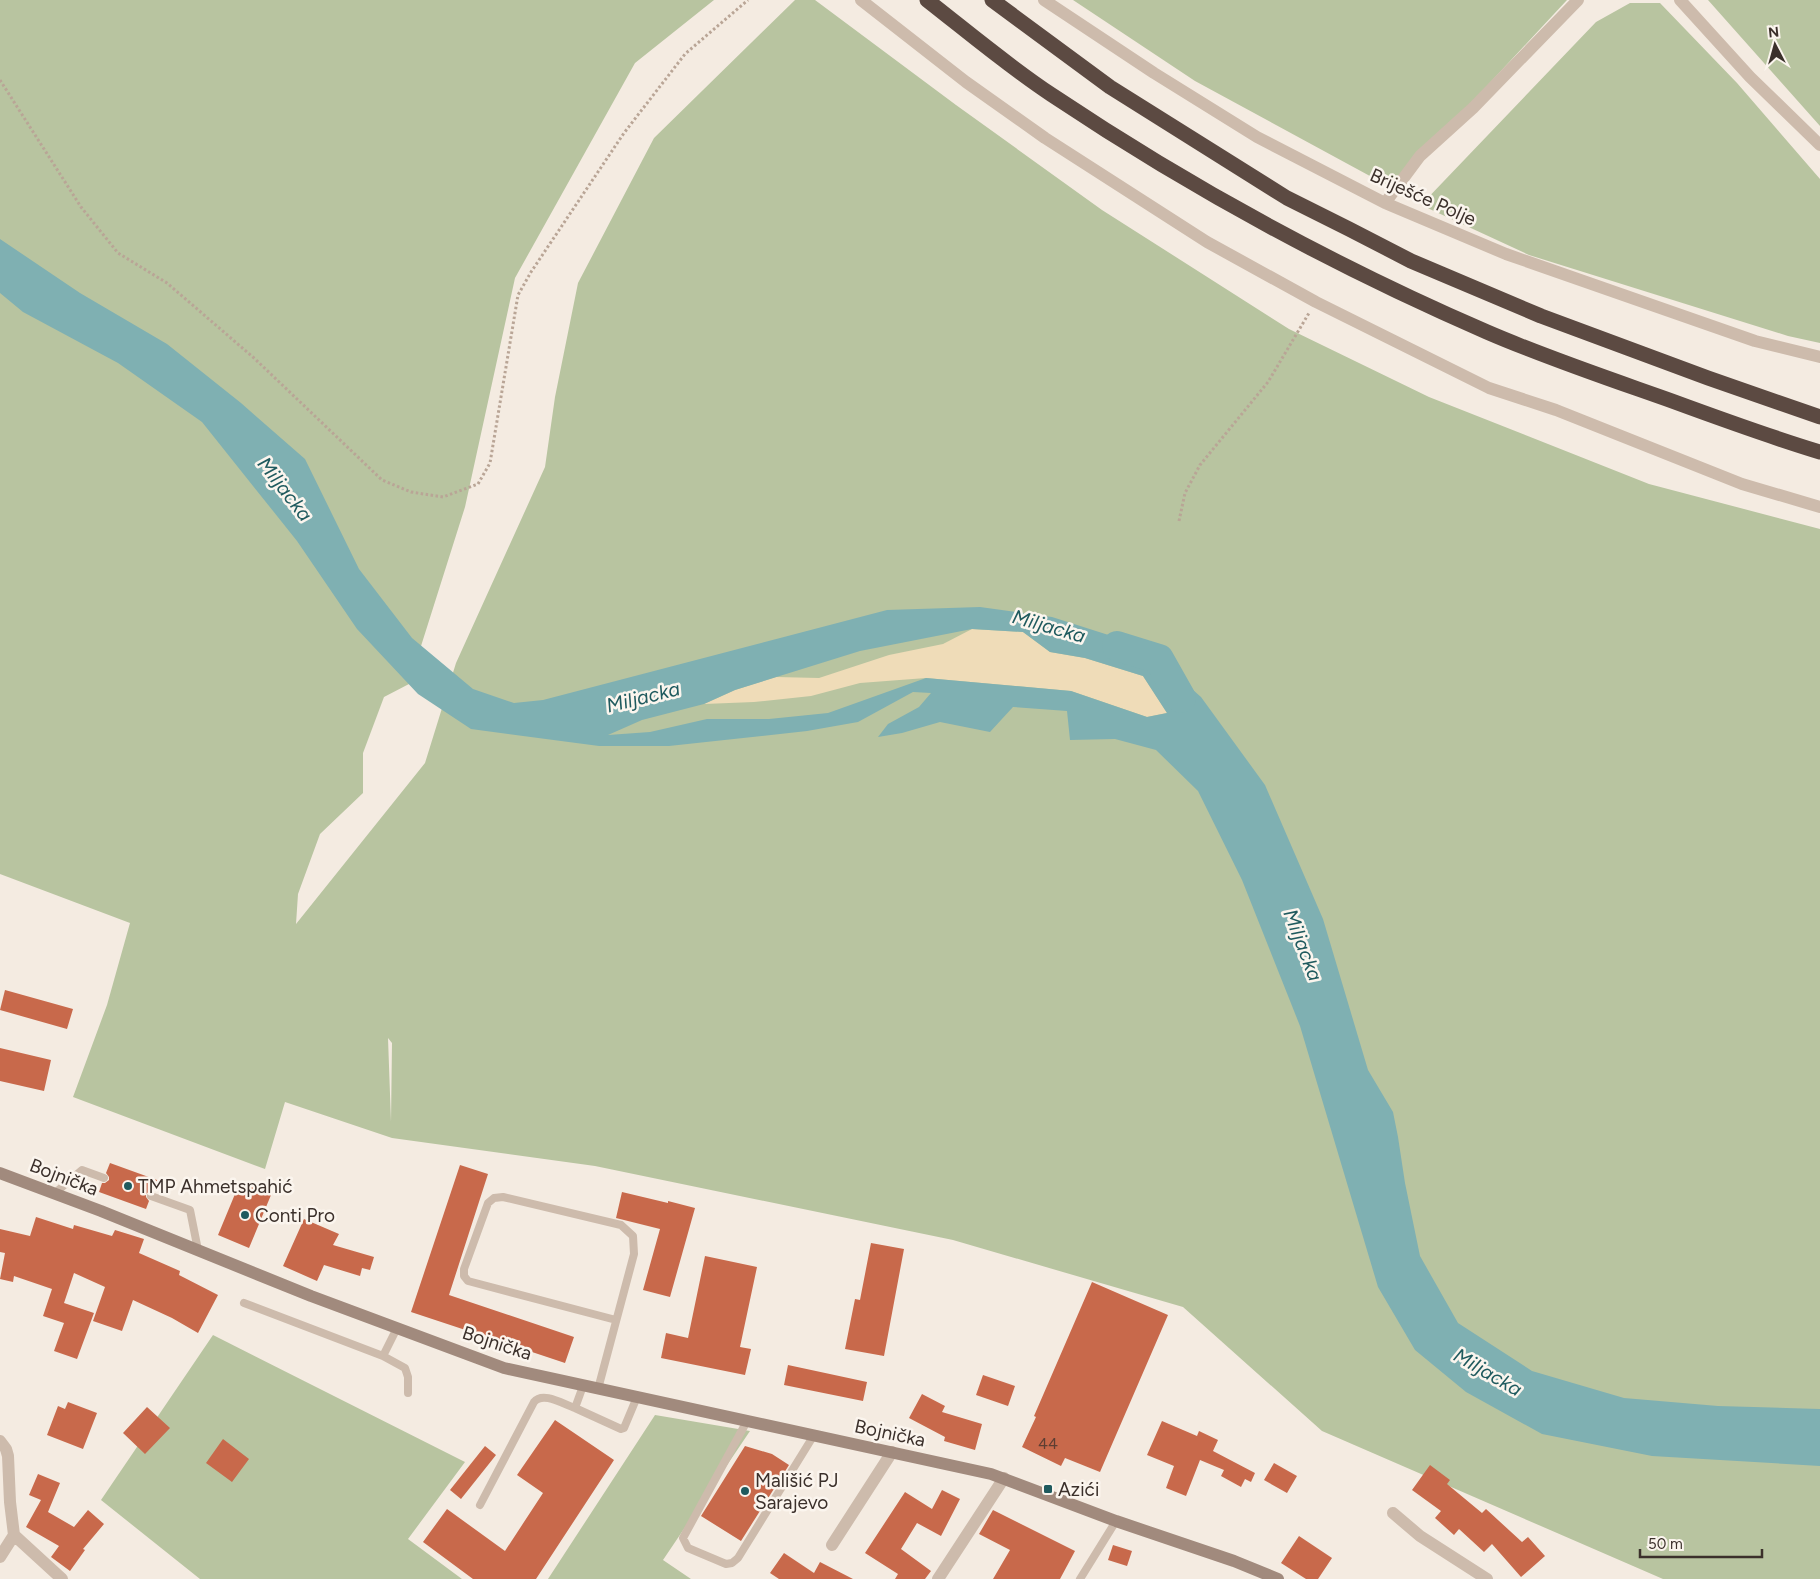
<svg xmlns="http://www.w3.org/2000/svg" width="1820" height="1579" viewBox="0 0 1820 1579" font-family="Figtree,sans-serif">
	<rect width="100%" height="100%" fill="#f4ebe1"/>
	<path fill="#b8c4a0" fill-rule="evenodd" d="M 0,0 L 714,0 L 635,63 L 515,278 L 465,507 L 409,684 L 384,697 L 363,753 L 363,793 L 320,834 L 298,894 L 296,924 L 425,763 L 456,663 L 545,467 L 555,397 L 578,283 L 654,138 L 795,0 L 815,0 L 956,105 L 1102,210 L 1289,329 L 1429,397 L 1649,484 L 1820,529 L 1820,1579 L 1663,1579 L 1322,1431 L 1183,1307 L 953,1240 L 595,1166 L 392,1138 L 285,1102 L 265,1169 L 73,1097 L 107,1005 L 130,923 L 0,874 ZM 388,1038 L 392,1043 L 391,1122 Z
		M 1073,0 L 1567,0 L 1392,188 L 1195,81 Z
		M 1708,0 L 1820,0 L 1820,126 Z
		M 1630,3 L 1660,3 L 1737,83 L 1820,179 L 1820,343 L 1788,336 L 1529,255 L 1421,205 L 1596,22 Z
		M 213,1335 L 465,1462 L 408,1539 L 462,1579 L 200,1579 L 101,1500 Z
		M 655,1415 L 750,1431 L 663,1560 L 691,1579 L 548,1579 Z"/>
	<path fill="#efdcb8" d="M 972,629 L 1023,632 L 1050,652 L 1085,658 L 1143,676 L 1167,713 L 1147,717 L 1071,691 L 926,678 L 860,683 L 811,696 L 754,702 L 704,704 L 735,690 L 776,677 L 819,678 L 889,655 L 943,644 Z"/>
	<path fill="#7fb0b2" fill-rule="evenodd" d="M 0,239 L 80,293 L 167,344 L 241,403 L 305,459 L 359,569 L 412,638 L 473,689 L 514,703 L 543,700 L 887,610 L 980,607 L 1052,617 L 1143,646 L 1201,697 L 1265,785 L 1323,919 L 1368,1070 L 1393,1112 L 1398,1137 L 1405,1183 L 1420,1256 L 1458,1323 L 1532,1371 L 1624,1398 L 1718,1406 L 1820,1409 L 1820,1466 L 1652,1456 L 1542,1434 L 1466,1392 L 1415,1350 L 1378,1287 L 1300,1026 L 1242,880 L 1198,791 L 1156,750 L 1115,739 L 1070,740 L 1067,711 L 1013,707 L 990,732 L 940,722 L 902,733 L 878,737 L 888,724 L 919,707 L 931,693 L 913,692 L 858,722 L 807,731 L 669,746 L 599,746 L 471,729 L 418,694 L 357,629 L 297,541 L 202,422 L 118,363 L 23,312 L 0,293 ZM 972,629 L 1023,632 L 1050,652 L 1085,658 L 1143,676 L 1167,713 L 1147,717 L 1071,691 L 926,678 L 828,713 L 769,719 L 707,719 L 650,732 L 608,735 L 642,720 L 704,704 L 735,690 L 860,651 Z"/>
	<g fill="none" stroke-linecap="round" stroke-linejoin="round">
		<path stroke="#7fb0b2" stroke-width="30" d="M 1117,646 L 1159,659 L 1181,698"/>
	</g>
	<path fill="#c8694b" d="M 5,990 L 73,1009 L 67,1029 L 0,1010 Z
		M 0,1048 L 51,1060 L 44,1091 L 0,1081 Z
		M 110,1163 L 157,1180 L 153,1191 L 150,1191 L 146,1194 L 146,1197 L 149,1201 L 146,1209 L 99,1192 L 102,1183 L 105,1183 L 109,1180 L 109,1177 L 106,1173 Z
		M 460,1165 L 488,1174 L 449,1295 L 574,1337 L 565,1363 L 411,1312 Z
		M 240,1182 L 271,1195 L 249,1248 L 218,1235 Z
		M 622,1192 L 668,1203 L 668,1201 L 695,1208 L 670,1297 L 643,1290 L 660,1229 L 616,1218 Z
		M 36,1217 L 73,1229 L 74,1225 L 112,1236 L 115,1230 L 144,1239 L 139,1253 L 180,1271 L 179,1275 L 218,1295 L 198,1333 L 172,1318 L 133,1300 L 122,1331 L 93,1321 L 105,1287 L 74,1273 L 64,1303 L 94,1313 L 77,1359 L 54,1351 L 64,1323 L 43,1316 L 52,1289 L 14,1276 L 13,1282 L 0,1279 L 5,1253 L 0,1252 L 0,1229 L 30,1236 Z
		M 304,1219 L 339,1234 L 333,1245 L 374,1257 L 370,1270 L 362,1268 L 360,1276 L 324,1265 L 317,1281 L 283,1266 Z
		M 871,1243 L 904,1249 L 884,1356 L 845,1349 L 855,1299 L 860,1300 Z
		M 705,1256 L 757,1267 L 740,1347 L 751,1349 L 745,1375 L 661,1358 L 666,1333 L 688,1338 Z
		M 1092,1282 L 1168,1315 L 1100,1472 L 1065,1458 L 1061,1466 L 1022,1447 L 1036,1417 L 1034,1416 Z
		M 788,1365 L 867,1382 L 863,1401 L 784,1385 Z
		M 983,1375 L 1015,1386 L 1008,1406 L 976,1395 Z
		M 922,1394 L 945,1406 L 942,1412 L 982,1424 L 975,1450 L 944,1441 L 945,1437 L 909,1418 Z
		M 68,1402 L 97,1413 L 83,1449 L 47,1435 L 58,1406 L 65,1409 Z
		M 147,1407 L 170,1428 L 145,1454 L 123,1433 Z
		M 555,1420 L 614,1460 L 536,1579 L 473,1579 L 423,1542 L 447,1509 L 505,1551 L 543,1493 L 517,1475 Z
		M 1162,1421 L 1197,1436 L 1199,1431 L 1218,1440 L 1213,1451 L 1255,1473 L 1251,1482 L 1245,1479 L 1241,1487 L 1221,1476 L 1224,1470 L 1200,1460 L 1186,1496 L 1166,1488 L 1174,1466 L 1147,1455 Z
		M 223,1439 L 249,1459 L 232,1482 L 206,1463 Z
		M 485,1446 L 496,1455 L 461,1499 L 450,1490 Z
		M 745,1446 L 772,1454 L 789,1465 L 741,1541 L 701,1516 Z
		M 1274,1463 L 1297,1476 L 1287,1493 L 1264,1480 Z
		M 1430,1465 L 1450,1480 L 1447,1484 L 1482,1513 L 1486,1509 L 1522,1542 L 1528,1537 L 1545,1556 L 1521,1577 L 1492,1544 L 1484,1552 L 1459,1529 L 1454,1535 L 1435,1518 L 1441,1511 L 1412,1490 Z
		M 38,1474 L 60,1483 L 48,1512 L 74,1527 L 88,1510 L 104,1524 L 83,1549 L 85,1550 L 70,1571 L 51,1557 L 59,1546 L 26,1527 L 41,1500 L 29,1495 Z
		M 942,1490 L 960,1499 L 941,1536 L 917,1523 L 901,1549 L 931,1571 L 925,1579 L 895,1579 L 898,1574 L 865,1553 L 905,1492 L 932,1509 Z
		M 993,1510 L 1075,1551 L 1060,1579 L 993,1579 L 1010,1550 L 979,1534 Z
		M 1299,1536 L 1332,1558 L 1318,1579 L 1306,1579 L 1281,1563 Z
		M 1113,1545 L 1132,1551 L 1127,1566 L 1108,1560 Z
		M 784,1553 L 814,1573 L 820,1562 L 853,1579 L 779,1579 L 770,1573 Z"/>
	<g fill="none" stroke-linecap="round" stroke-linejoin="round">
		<path stroke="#b9a596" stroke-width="3" stroke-dasharray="2.5 2.5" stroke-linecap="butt" d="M 0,80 L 81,207 L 118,253 L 167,283 L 254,358 L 382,480 L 411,492 L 443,497 L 478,484 L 490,463 L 518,295 L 531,272 L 624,133 L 685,54 L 748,0
			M 1179,521 L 1185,493 L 1200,465 L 1268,382 L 1309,313"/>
		<path stroke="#cdbbac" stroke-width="8" d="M 55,1193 L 82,1170 L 104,1178
			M 151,1196 L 190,1210 L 198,1250
			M 244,1303 L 383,1356 L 397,1328
			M 383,1356 L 405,1368 L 408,1377 L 408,1393
			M 598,1389 L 634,1254 L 633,1236 L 621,1225 L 503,1197 L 494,1198 L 488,1203 L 464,1269 L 464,1276 L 468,1281 L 616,1320
			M 575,1408 L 621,1429 L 624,1428 L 637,1397
			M 747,1421 L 683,1538 L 688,1548 L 726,1564 L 732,1563 L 738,1558 L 814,1435
			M 480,1505 L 534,1402 C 543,1391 563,1404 575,1408 L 583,1386
			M 1080,1579 L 1116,1521"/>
		<path stroke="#cdbbac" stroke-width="12" d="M 861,0 L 966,82 L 1045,138 L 1207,242 L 1316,302 L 1489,388 L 1556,410 L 1742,484 L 1820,507
			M 1044,0 L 1154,73 L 1257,137 L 1385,203 L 1506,254 L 1755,341 L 1820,357
			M 1680,0 L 1750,77 L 1820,145
			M 1385,203 L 1420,156 L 1473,108 L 1578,0
			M 0,1441 L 6,1449 L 8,1456 L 10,1502 L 14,1535 L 62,1579
			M 1393,1513 L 1420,1536 L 1487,1579
			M 832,1545 L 892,1452
			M 0,1557 L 14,1535
			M 938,1579 L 1004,1478"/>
		<path stroke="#a18a7d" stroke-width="12" d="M 0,1173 L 101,1211 L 311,1296 L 504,1368 L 991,1474 L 1116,1521 L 1234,1561 L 1278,1579"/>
		<path stroke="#5c4a42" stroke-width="15" d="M 927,0 C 968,32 1008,66 1052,95 C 1188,186 1337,267 1487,332 C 1547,358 1610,379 1672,401 C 1721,419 1770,437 1820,452
			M 992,0 L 1110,87 L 1287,198 L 1349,229 L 1411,261 L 1541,316 L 1708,378 L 1820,417"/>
	</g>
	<g fill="#1f5a5e" stroke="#fbf5ee" stroke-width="2">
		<circle cx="128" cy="1186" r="5"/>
		<circle cx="245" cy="1215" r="5"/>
		<rect x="1043" y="1484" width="10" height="10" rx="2.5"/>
		<circle cx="745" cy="1491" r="5"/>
	</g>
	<g text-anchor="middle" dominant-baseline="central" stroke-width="5" stroke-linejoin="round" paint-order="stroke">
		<g font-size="16" fill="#5e3e33">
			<text x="1048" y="1443">44</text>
		</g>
		<g font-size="19" fill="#3b302b" stroke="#fbf5ee">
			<text transform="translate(1423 197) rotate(24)">Briješće Polje</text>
			<text transform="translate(64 1177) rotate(21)">Bojnička</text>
			<text transform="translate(497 1343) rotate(18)">Bojnička</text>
			<text transform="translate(890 1433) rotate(12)">Bojnička</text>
		</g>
		<g font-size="19" fill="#3b302b" stroke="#fbf5ee" text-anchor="start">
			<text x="138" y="1186">TMP Ahmetspahić</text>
			<text x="255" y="1215">Conti Pro</text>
			<text x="755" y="1480">Mališić PJ<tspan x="755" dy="22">Sarajevo</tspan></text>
			<text x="1058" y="1489">Azići</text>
		</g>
		<g font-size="20" font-style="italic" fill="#1f5a5e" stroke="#fbf5ee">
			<text transform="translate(285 489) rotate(52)">Miljacka</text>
			<text transform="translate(1049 626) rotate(16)">Miljacka</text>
			<text transform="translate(643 697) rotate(-14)">Miljacka</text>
			<text transform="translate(1303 945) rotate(69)">Miljacka</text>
			<text transform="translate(1488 1372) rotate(30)">Miljacka</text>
		</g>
	</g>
	<g transform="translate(1775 45) rotate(354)" stroke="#fbf5ee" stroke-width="4" paint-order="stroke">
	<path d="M0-4L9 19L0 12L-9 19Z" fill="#3b302b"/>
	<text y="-8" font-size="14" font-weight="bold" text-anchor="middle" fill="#3b302b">N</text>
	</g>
	<path d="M1640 1549v8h122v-8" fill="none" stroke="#3b302b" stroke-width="2.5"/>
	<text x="1648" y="1549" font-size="15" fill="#3b302b" stroke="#fbf5ee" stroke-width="4" paint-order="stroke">50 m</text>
</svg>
